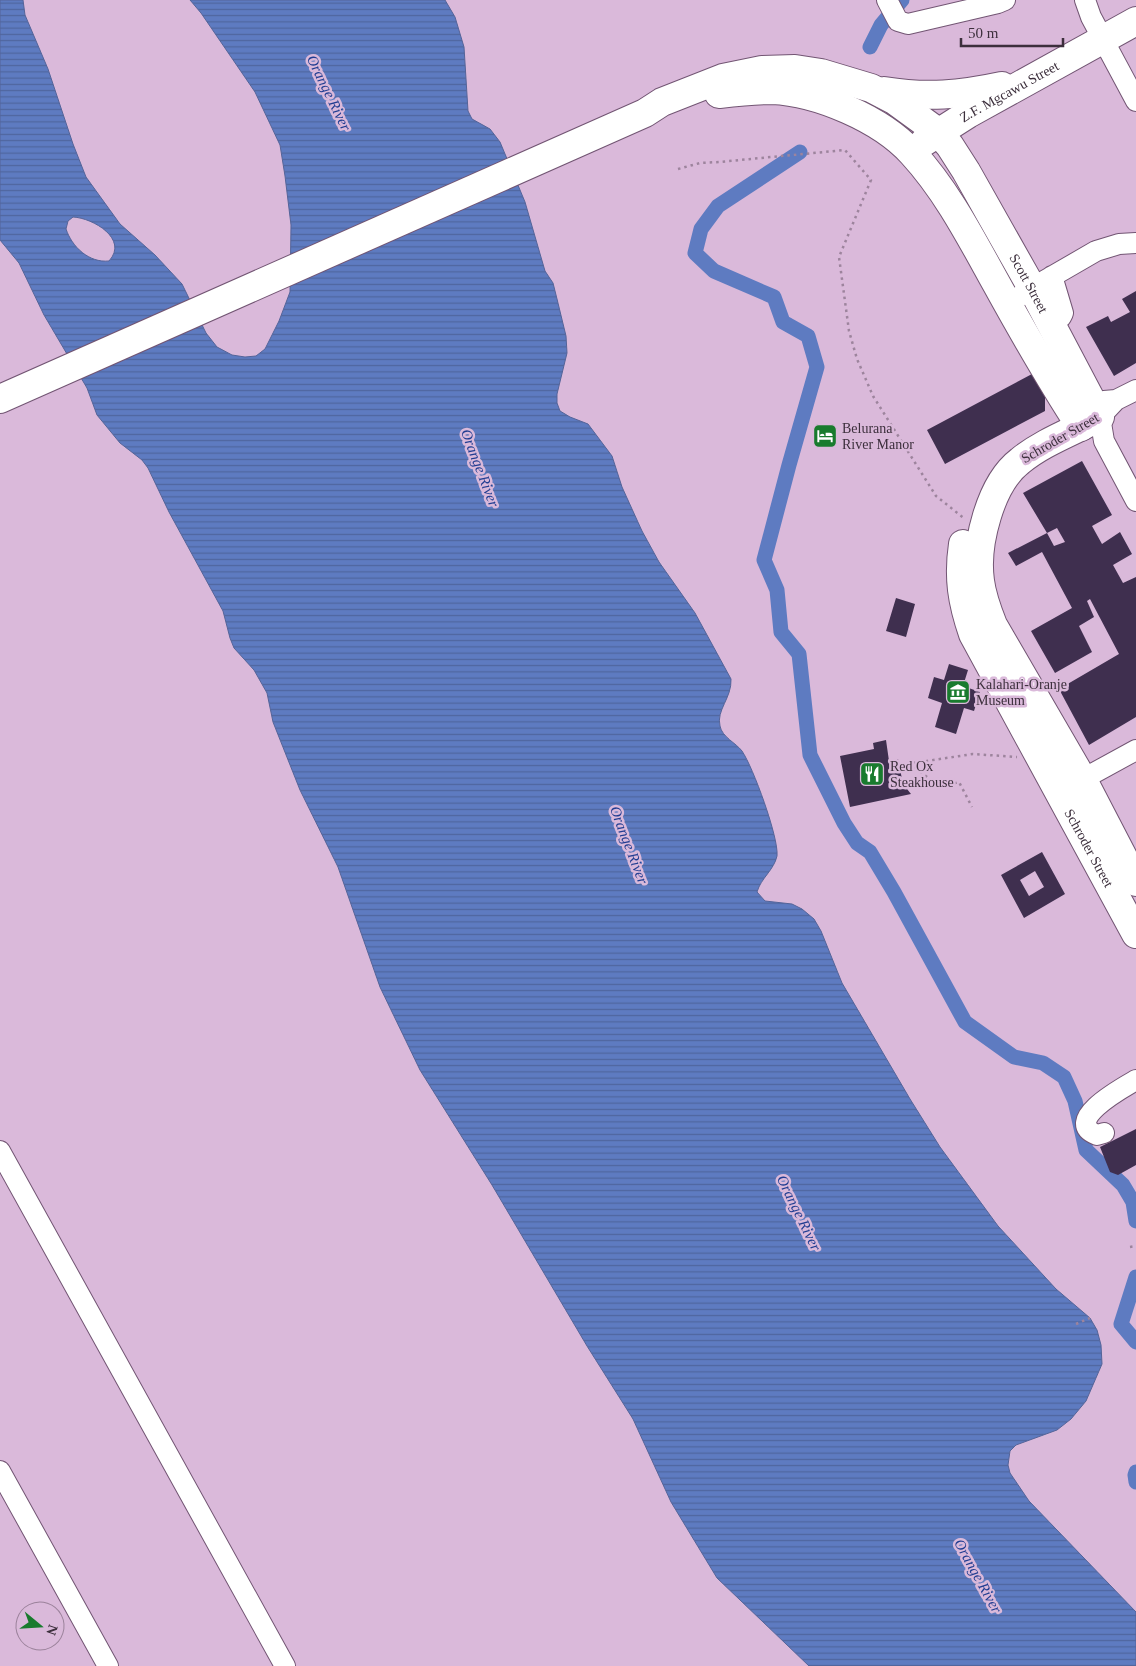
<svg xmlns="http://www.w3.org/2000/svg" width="1136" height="1666" viewBox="0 0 1136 1666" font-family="'Times New Roman',serif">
	<defs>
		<pattern id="water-rules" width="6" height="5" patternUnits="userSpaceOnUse" patternTransform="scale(1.25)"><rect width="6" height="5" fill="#5e7bc1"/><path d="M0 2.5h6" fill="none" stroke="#4f659e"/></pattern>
	</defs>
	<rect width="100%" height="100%" fill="#dab9da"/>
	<path fill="url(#water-rules)" stroke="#546499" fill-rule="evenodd" d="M 0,0 L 23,0 L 25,15 L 48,69 L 73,144 L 86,177 L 120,224 L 155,255 L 182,284 L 206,333 L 217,347 L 232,355 L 245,357 L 256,356 L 265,349 L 279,321 L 290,292 L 291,225 L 285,176 L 280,145 L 255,92 L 201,13 L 190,0 L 445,0 L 455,17 L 464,47 L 468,111 L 472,119 L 490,129 L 500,142 L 525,202 L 545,271 L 553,283 L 557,299 L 566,336 L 567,353 L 557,394 L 557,403 L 560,411 L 570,417 L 588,424 L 612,456 L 622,487 L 642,531 L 659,562 L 695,613 L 731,679 C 732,698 716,710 720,726 C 722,737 736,743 742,751 C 753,767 779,838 777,856 C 774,870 761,878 757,892 L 765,901 L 792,904 L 802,909 L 814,919 L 821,931 L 842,983 L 910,1099 L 940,1147 L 998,1226 L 1056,1289 L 1090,1318 L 1097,1330 L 1101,1345 L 1102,1364 L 1086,1401 L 1071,1419 L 1057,1430 L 1016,1445 L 1010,1451 L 1008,1465 L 1010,1473 L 1029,1501 L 1136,1612 L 1136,1666 L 809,1666 L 717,1578 L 671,1502 L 633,1419 L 587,1346 L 492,1185 L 420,1070 L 380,987 L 338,867 L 300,790 L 273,722 L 267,693 L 254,670 L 234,648 L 230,638 L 223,611 L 169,512 L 148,468 L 142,460 L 120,443 L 97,415 L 87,388 L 44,315 L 19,263 L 0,240 ZM 73,217 C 93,218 129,239 109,261 C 89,263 72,247 66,229 L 68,221 Z"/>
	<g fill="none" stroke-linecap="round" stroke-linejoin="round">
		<path stroke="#5e7bc1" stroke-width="15" d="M 870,47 L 881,25 L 902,0
			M 800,152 L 718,206 L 701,229 L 695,253 L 714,271 L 774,297 L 783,322 L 808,336 L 817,367 L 789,465 L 764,560 L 777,590 L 781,632 L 799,654 L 810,755 L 844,823 L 857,843 L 870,852 L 894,892 L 965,1022 L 1014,1057 L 1043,1063 L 1064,1077 L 1075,1101 L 1086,1150 L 1123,1185 L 1133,1202 L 1136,1221
			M 1136,1277 L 1121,1324 L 1136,1342
			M 1136,1472 L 1135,1475 L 1136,1482"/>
	</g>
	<path fill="#3f2f4f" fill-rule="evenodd" d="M 1136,291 L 1136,363 L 1114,376 L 1086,327 L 1108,316 L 1111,322 L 1130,312 L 1122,299 Z
		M 1032,374 L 1045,395 L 1045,411 L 945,464 L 927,430 Z
		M 1082,461 L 1112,515 L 1092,526 L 1102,544 L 1120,532 L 1132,554 L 1113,565 L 1123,583 L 1136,577 L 1136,717 L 1089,745 L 1059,689 L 1119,654 L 1090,599 L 1087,601 L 1094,617 L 1079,626 L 1092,652 L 1055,673 L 1031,631 L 1072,608 L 1042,552 L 1016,566 L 1008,553 L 1047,533 L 1054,546 L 1065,542 L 1057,528 L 1047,533 L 1023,493 Z
		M 896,598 L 915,604 L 906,637 L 886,631 Z
		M 949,664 L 968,670 L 963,686 L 980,692 L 974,711 L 964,708 L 956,734 L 935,727 L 942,703 L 928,698 L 934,677 L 944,680 Z
		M 886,740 L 889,761 L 898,759 L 903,784 L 911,794 L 850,807 L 840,756 L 874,749 L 873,743 Z
		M 1042,852 L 1065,894 L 1024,918 L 1001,875 ZM 1035,871 L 1044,887 L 1029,896 L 1020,880 Z
		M 1136,1129 L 1136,1165 L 1118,1175 L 1110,1172 L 1100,1147 Z"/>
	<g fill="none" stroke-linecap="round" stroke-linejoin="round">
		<defs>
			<path id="minor" d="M 887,0 L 898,21 L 908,24 L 998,3 L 1005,0
				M 1085,0 L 1091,17 L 1136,101
				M 1008,304 L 1032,288 L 1096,251 L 1119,244 L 1136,243
				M 1051,323 L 1061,317 L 1063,313 L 1052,276
				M 1116,400 L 1100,417 L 1104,441 L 1136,501
				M 1104,401 L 1116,400 L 1136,390
				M 1072,785 L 1136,750
				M 1104,1133 L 1097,1135 C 1061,1121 1124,1087 1136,1080
				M 0,1151 L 285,1666
				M 0,1471 L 108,1666"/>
			<g id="highway">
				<path d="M 884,91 C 927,98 960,95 1002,86"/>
				<path d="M 719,94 C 736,92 754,90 772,90 C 818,92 881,119 912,153 C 947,191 971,238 996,283 C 1023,332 1051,381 1081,427"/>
				<path id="s1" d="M 924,142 L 968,114 L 1136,21"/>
				<path id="s2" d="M 0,399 L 645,113 L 662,102 L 723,78 L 762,70 L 795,69 L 821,73 L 871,88 L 894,100 L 938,132 L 950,146 L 966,171 L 1032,288 L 1100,417 C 1074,431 1043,442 1020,461 C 990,484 975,545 980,581 C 982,597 987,610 993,625 L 1083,780 L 1136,882"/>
				<path id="s3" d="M 963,544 C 958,578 962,602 973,634 L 1136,934"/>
			</g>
		</defs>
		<use href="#minor" stroke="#725573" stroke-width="22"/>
		<use href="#highway" stroke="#725573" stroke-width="30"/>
		<path stroke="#9d849d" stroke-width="2.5" stroke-dasharray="2.5 4" stroke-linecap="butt" d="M 678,169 L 700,163 L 719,162 L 845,150 L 871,180 L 839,257 L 849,331 L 857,359 L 873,396 L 936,496 L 965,519
			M 910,763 L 932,781 L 945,786 L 959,782 L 972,807
			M 900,765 L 973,754 L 1017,757
			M 1130,1247 L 1136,1246
			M 1076,1324 L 1090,1318"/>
		<use href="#minor" stroke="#fff" stroke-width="20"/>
		<use href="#highway" stroke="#fff" stroke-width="28"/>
	</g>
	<defs>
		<symbol id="hotel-square" viewBox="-11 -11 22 22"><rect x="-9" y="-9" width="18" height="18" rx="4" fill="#197b2e" stroke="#dab9da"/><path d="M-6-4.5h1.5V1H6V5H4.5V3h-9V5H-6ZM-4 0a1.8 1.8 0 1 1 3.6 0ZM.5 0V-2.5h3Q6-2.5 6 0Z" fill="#fff"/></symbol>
		<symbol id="museum-square" viewBox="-11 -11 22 22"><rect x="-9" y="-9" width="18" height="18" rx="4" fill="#197b2e" stroke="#dab9da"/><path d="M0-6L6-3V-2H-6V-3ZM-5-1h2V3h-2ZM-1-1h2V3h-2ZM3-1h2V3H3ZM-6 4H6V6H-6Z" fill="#fff"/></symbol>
		<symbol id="restaurant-square" viewBox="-11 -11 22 22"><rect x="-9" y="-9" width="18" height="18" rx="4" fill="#197b2e" stroke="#dab9da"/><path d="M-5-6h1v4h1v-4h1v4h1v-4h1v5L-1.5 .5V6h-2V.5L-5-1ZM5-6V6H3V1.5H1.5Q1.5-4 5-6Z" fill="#fff"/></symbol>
	</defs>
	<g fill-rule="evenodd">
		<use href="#hotel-square" x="811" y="422" width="28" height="28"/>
		<use href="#museum-square" x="944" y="678" width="28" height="28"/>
		<use href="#restaurant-square" x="858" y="760" width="28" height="28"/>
	</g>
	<g text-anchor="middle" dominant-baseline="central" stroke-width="5" stroke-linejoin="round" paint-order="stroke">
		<g font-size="14" fill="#3c2f3c" stroke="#dab9da">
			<text stroke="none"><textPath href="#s1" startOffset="99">Z.F. Mgcawu Street</textPath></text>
			<text stroke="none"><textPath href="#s2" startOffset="1200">Scott Street</textPath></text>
			<text transform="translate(1060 438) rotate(-30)">Schroder Street</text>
			<text stroke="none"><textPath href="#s3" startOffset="335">Schroder Street</textPath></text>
		</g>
		<g font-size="14" fill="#3c2f3c" stroke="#dab9da" text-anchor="start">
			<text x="842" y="428">Belurana<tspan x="842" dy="16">River Manor</tspan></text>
			<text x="976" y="684">Kalahari-Oranje<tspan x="976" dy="16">Museum</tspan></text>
			<text x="890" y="766">Red Ox<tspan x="890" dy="16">Steakhouse</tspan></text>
		</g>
		<g font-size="15" font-style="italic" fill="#213d91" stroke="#dab9da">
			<text transform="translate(329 93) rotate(64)">Orange River</text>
			<text transform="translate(480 468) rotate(69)">Orange River</text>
			<text transform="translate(629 845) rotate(69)">Orange River</text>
			<text transform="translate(799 1213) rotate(64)">Orange River</text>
			<text transform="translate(978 1576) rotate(61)">Orange River</text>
		</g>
	</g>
	<g transform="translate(40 1626) rotate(108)"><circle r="24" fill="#dab9da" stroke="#9b829b"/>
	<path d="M0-4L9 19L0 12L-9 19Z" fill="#197b2e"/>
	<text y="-8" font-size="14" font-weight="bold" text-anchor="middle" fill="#3c2f3c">N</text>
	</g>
	<path d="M961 38v8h102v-8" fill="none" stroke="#3c2f3c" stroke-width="2.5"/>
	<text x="968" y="38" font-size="15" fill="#3c2f3c" stroke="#dab9da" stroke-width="4" paint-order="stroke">50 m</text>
</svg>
